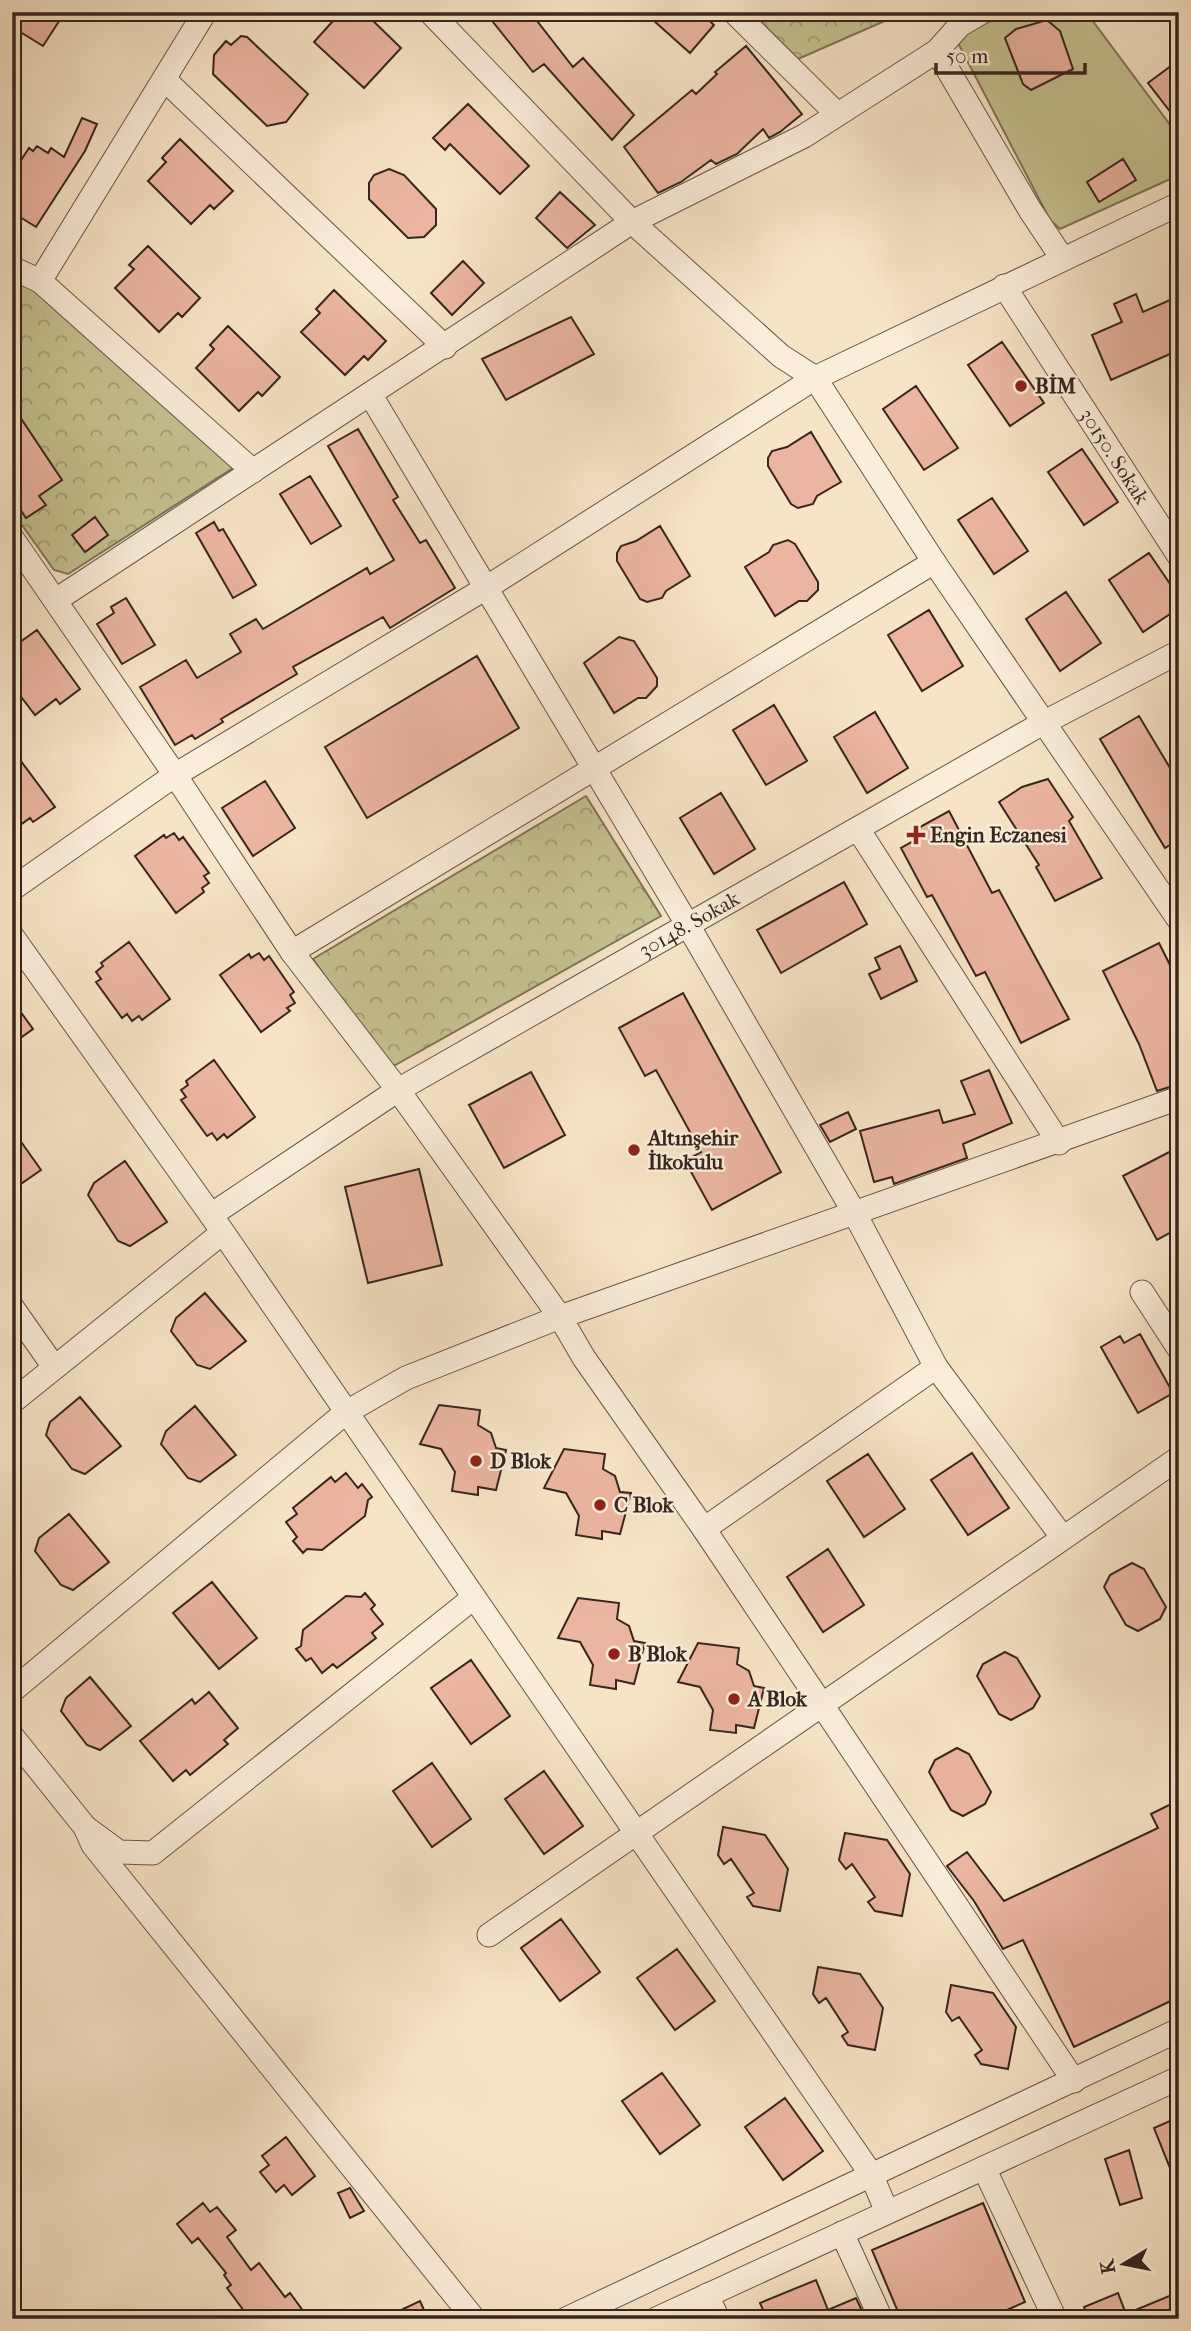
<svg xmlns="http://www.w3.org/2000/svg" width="1191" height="2331" viewBox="0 0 1191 2331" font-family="'IM FELL French Canon',serif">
	<defs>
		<pattern id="forest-crowns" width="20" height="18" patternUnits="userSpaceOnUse" patternTransform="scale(1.75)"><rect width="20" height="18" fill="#c5c290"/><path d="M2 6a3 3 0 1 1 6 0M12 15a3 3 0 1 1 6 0" fill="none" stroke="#a19d75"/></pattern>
	</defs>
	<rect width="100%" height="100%" fill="#f7e4c6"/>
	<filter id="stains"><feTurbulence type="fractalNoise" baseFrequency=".00286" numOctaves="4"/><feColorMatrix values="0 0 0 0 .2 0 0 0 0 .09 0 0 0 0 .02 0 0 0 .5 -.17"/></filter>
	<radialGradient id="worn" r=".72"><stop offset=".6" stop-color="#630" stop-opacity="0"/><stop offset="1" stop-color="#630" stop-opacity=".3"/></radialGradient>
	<path fill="#c5c290" stroke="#7e7458" stroke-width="2" d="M 1014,12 L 1086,12 L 1168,122 L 1179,142 L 1179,175 L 1060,229 L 1050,220 L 958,43 L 963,32 Z"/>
	<path fill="url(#forest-crowns)" stroke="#7e7458" stroke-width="2" d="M 751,12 L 905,12 L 798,59 Z
		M 12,276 L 52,301 L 233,468 L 68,574 L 54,570 L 12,511 Z
		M 586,796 L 661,916 L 390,1068 L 313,959 Z"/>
	<path fill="#ecb5a1" stroke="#37251f" stroke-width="2" d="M 12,12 L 65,12 L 43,46 L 17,30 L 20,26 L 12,21 Z
		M 341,12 L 364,12 L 401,48 L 364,88 L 314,42 Z
		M 485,12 L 530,12 L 573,67 L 583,58 L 634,115 L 612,140 L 544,64 L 533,72 Z
		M 644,12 L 700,12 L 714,25 L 690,53 Z
		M 1047,20 L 1060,31 L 1073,69 L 1031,90 L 1023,84 L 1005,38 L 1016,29 Z
		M 241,36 L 247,37 L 308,94 L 286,122 L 267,126 L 213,74 L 214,55 L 226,41 L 231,45 Z
		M 746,46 L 802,114 L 780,132 L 769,138 L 763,129 L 737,154 L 716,164 L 711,160 L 681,182 L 658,193 L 624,147 L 692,90 L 696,94 L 717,74 L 715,72 Z
		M 1179,60 L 1179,123 L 1148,83 Z
		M 468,104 L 529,166 L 500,194 L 450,144 L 445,150 L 433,138 Z
		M 82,118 L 97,124 L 85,151 L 36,227 L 12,212 L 12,174 L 29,148 L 33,151 L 37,146 L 48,153 L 51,148 L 64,157 Z
		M 180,139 L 233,191 L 214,209 L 210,205 L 191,224 L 148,181 L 166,162 L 162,158 Z
		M 1123,159 L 1136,180 L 1099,202 L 1087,182 Z
		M 389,169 L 404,175 L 436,209 L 436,225 L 424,237 L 408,238 L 369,199 L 369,183 L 374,175 Z
		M 560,192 L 595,225 L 567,248 L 536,218 Z
		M 148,246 L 200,298 L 182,317 L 178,313 L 159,332 L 115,288 L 134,269 L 129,265 Z
		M 463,261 L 484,283 L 452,315 L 431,293 Z
		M 334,290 L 386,341 L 368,360 L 364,356 L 345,375 L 301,332 L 320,313 L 316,309 Z
		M 1136,294 L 1143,312 L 1179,296 L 1179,350 L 1111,380 L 1092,335 L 1122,322 L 1114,304 Z
		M 571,317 L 594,354 L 506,400 L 482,359 Z
		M 228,326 L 280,377 L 262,396 L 258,392 L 239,411 L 196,368 L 214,349 L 210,345 Z
		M 1002,342 L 1044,403 L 1010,426 L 968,365 Z
		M 916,386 L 958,448 L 924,470 L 883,409 Z
		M 12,405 L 62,480 L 39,496 L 46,505 L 26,518 L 12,497 Z
		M 358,429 L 398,497 L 393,500 L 420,543 L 426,540 L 455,588 L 390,628 L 383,617 L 293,667 L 297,674 L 221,719 L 223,722 L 195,739 L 192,735 L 175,745 L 140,687 L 186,660 L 197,678 L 241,652 L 230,634 L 256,619 L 263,629 L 367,568 L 370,574 L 394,560 L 328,446 Z
		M 811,432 L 841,482 L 817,496 L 813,504 L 798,508 L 791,504 L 768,466 L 768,458 L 772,451 L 787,447 Z
		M 1082,449 L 1118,502 L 1084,525 L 1048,472 Z
		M 310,476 L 341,526 L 311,544 L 280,494 Z
		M 992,498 L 1028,551 L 994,574 L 958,520 Z
		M 95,517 L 108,535 L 85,552 L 72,535 Z
		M 214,522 L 219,531 L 223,529 L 256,585 L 233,598 L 196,533 Z
		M 660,526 L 690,576 L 666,591 L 662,598 L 647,602 L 640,599 L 617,561 L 617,553 L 621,546 L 636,541 Z
		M 788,540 L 795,544 L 818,582 L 818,590 L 807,601 L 799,601 L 775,616 L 745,567 L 769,552 L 773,545 Z
		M 1149,553 L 1179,597 L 1179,608 L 1143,632 L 1109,580 Z
		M 1066,592 L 1101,643 L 1060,671 L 1026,619 Z
		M 126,598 L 155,645 L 122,664 L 97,624 L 114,613 L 111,607 Z
		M 929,610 L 963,666 L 922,691 L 888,635 Z
		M 37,630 L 80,689 L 60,704 L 56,699 L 35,715 L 12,685 L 12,655 L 19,650 L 16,645 Z
		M 619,637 L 634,641 L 657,678 L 657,686 L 646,698 L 638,698 L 614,713 L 584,663 Z
		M 477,656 L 519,728 L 367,818 L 325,747 Z
		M 774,705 L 807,761 L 766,785 L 733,730 Z
		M 875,712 L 908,768 L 867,793 L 834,737 Z
		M 1139,716 L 1179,783 L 1179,839 L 1165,848 L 1100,739 Z
		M 12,749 L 55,807 L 33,822 L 30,818 L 12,831 Z
		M 1048,779 L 1073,817 L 1069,821 L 1102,878 L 1055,901 L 1036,867 L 1039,865 L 999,802 L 1022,787 Z
		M 265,781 L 295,828 L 253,856 L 222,808 Z
		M 721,793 L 755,849 L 714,874 L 680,818 Z
		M 949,811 L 992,893 L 999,890 L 1069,1019 L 1021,1043 L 985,972 L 976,976 L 932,895 L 927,897 L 901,848 L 915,840 L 911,832 Z
		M 174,833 L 179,840 L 183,837 L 209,873 L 204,876 L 209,883 L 202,888 L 204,892 L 176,913 L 135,856 L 164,835 L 166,838 Z
		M 844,882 L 867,924 L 781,973 L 757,930 Z
		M 129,942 L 170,999 L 142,1020 L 139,1016 L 132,1021 L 127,1014 L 122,1018 L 96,982 L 101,979 L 96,972 L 103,966 L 101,963 Z
		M 1159,943 L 1179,983 L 1179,1084 L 1157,1091 L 1139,1044 L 1103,971 Z
		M 900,946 L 917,981 L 881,999 L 869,974 L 880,969 L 875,958 Z
		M 259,953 L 264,960 L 269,956 L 294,992 L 290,995 L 295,1003 L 287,1008 L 290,1011 L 261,1032 L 220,975 L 249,954 L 251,958 Z
		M 683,993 L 781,1172 L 712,1210 L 685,1161 L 701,1152 L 656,1070 L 645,1076 L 619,1028 Z
		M 12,1000 L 33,1029 L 12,1044 Z
		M 214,1060 L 255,1117 L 227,1138 L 224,1134 L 217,1140 L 212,1133 L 207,1136 L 181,1100 L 186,1097 L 181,1090 L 188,1085 L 186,1081 Z
		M 989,1070 L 1012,1123 L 963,1144 L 967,1158 L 894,1184 L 892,1177 L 874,1182 L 860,1131 L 939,1110 L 943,1123 L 975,1114 L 961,1081 Z
		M 531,1072 L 565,1135 L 504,1168 L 469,1105 Z
		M 848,1112 L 856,1129 L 830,1142 L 820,1125 Z
		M 12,1129 L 41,1170 L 12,1190 Z
		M 1179,1147 L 1179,1228 L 1157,1240 L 1123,1176 Z
		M 125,1161 L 167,1222 L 130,1246 L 118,1241 L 88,1195 L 94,1183 Z
		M 419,1169 L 442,1265 L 368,1283 L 345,1187 Z
		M 205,1293 L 246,1341 L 210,1369 L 197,1365 L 171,1331 L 176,1318 Z
		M 1140,1334 L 1173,1393 L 1138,1413 L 1101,1347 L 1120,1336 L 1124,1343 Z
		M 80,1397 L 121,1446 L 85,1474 L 72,1469 L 46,1435 L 50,1422 Z
		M 439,1405 L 480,1410 L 478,1425 L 491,1433 L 496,1448 L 506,1450 L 496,1490 L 478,1487 L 478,1495 L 452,1491 L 455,1472 L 441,1449 L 420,1444 Z
		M 195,1406 L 236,1455 L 200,1482 L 188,1478 L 161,1444 L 166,1431 Z
		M 564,1449 L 605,1454 L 603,1469 L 615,1476 L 620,1492 L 631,1493 L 620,1534 L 602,1531 L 602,1539 L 576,1535 L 579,1516 L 566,1493 L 544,1488 Z
		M 972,1453 L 1009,1508 L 968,1535 L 931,1480 Z
		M 868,1454 L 905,1509 L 864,1537 L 827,1481 Z
		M 346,1473 L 358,1488 L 362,1484 L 372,1497 L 368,1500 L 365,1516 L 322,1550 L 307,1549 L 303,1553 L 293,1541 L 297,1537 L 286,1522 L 297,1514 L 293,1508 L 331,1477 L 335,1482 Z
		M 69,1514 L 109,1562 L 73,1590 L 61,1585 L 35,1551 L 39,1538 Z
		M 828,1549 L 864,1605 L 823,1632 L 787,1577 Z
		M 1132,1563 L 1144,1569 L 1166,1607 L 1160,1619 L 1138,1631 L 1126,1625 L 1104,1587 L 1110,1575 Z
		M 212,1582 L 257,1638 L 219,1669 L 173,1613 Z
		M 365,1593 L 375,1605 L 371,1609 L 383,1624 L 372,1633 L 376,1638 L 337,1668 L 333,1664 L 322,1673 L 311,1658 L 306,1661 L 296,1649 L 301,1646 L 303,1630 L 346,1596 L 361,1597 Z
		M 578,1598 L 619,1603 L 617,1619 L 629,1626 L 634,1641 L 645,1643 L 634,1684 L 616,1680 L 616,1689 L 590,1685 L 593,1665 L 580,1642 L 558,1638 Z
		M 698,1643 L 739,1648 L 737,1664 L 749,1671 L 754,1686 L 764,1688 L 754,1728 L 736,1725 L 736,1733 L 710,1730 L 713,1710 L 700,1687 L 678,1682 Z
		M 1005,1652 L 1017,1658 L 1040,1696 L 1033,1708 L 1011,1720 L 999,1714 L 977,1676 L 983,1664 Z
		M 471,1660 L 510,1716 L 471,1744 L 431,1688 Z
		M 90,1677 L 131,1726 L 100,1750 L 87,1745 L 61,1711 L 66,1698 Z
		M 209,1692 L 238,1728 L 224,1740 L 228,1744 L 190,1775 L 186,1770 L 173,1781 L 140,1741 L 192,1699 L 195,1704 Z
		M 957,1748 L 969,1754 L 991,1792 L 985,1804 L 963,1816 L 951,1810 L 929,1772 L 935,1760 Z
		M 432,1763 L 471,1819 L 432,1847 L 393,1791 Z
		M 544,1771 L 583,1826 L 544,1854 L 505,1799 Z
		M 1179,1800 L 1179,1997 L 1074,2047 L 1023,1940 L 1003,1949 L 974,1901 L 947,1866 L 967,1852 L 1004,1901 L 1158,1828 L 1151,1814 Z
		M 723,1827 L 765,1835 L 788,1869 L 780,1911 L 753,1906 L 747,1897 L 754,1893 L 731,1859 L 724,1864 L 718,1855 Z
		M 845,1833 L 887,1840 L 910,1874 L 902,1916 L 875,1911 L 868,1902 L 875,1897 L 852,1864 L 846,1869 L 839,1860 Z
		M 561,1919 L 600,1972 L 560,2001 L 521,1948 Z
		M 677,1949 L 715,2001 L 675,2030 L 637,1978 Z
		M 818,1967 L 860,1974 L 883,2008 L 875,2050 L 848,2045 L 842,2036 L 848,2032 L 826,1998 L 819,2003 L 813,1994 Z
		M 951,1985 L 993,1993 L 1016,2027 L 1008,2069 L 981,2064 L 975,2055 L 982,2050 L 959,2017 L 952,2021 L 946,2012 Z
		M 662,2073 L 700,2125 L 660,2154 L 622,2101 Z
		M 785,2098 L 823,2151 L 783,2180 L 745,2127 Z
		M 1179,2117 L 1179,2188 L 1178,2188 L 1154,2128 Z
		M 286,2137 L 315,2176 L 292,2195 L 284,2185 L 276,2192 L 260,2172 L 269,2165 L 262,2156 Z
		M 1129,2150 L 1142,2198 L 1120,2205 L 1105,2159 Z
		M 350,2188 L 364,2211 L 350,2218 L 338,2193 Z
		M 203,2203 L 210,2212 L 217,2207 L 236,2230 L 227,2237 L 251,2270 L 259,2263 L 285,2297 L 290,2293 L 309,2319 L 250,2319 L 227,2288 L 231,2285 L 224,2275 L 226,2273 L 198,2238 L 192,2243 L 177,2224 Z
		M 983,2203 L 1025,2302 L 986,2319 L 901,2319 L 872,2250 Z
		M 816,2280 L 828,2310 L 856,2298 L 866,2319 L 767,2319 L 760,2303 Z
		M 1179,2292 L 1179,2319 L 1089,2319 L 1084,2307 L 1118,2293 L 1126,2314 Z
		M 420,2301 L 428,2319 L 382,2319 Z"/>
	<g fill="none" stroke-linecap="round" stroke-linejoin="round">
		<defs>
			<g id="minor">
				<path d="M 430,12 L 632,222 L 781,356 L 815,378 L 934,562 L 1179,920"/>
				<path d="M 734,12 L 836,113"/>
				<path d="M 937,51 L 1030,210 L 1062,258"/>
				<path d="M 165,80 L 445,347"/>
				<path d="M 12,268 L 40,281 L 253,471"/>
				<path d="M 40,281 L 205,12"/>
				<path id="s1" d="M 1004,286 L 1179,556"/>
				<path d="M 370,394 L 689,927 L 855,1214 L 936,1367 L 1063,1538"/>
				<path d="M 12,538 L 175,775 L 292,952 L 398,1090 L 560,1317 L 584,1358 L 704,1529 L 1074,2081"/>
				<path d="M 56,600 L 632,222 L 804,136 L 937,51 L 960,25 L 982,12"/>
				<path d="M 858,829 L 1059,1143"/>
				<path d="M 12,889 L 175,775 L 486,588 L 815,378 L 1179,204"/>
				<path d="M 12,936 L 211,1215 L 871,2174 L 887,2212"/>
				<path d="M 292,952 L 934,562"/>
				<path id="s2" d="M 211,1215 L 398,1090 L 1043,723 L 1179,652"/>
				<path d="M 1142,1292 L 1179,1349"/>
				<path d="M 12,1307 L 54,1367"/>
				<path d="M 12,1402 L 222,1233"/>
				<path d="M 704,1529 L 936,1367"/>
				<path d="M 12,1691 L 345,1413 L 406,1378 L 560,1317 L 1179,1098"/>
				<path d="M 12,1736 L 85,1827 L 119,1852 L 153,1853 L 472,1599"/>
				<path d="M 85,1827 L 93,1845 L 474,2319"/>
				<path d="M 489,1935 L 1179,1458"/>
				<path d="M 984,2168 L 1055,2319"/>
				<path d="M 842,2233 L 881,2319"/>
				<path d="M 707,2295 L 718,2319"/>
				<path d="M 566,2319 L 1179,2030"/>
				<path d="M 656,2319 L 1179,2078"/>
			</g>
		</defs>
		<use href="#minor" stroke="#675549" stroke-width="25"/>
		<use href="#minor" stroke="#faedda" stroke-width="23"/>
	</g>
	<g fill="#8f2418" stroke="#faedda" stroke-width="2.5">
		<circle cx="1021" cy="386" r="7"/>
		<path d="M912.5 824.5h7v7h7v7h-7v7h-7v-7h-7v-7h7z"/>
		<circle cx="634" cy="1150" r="7"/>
		<circle cx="476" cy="1461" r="7"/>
		<circle cx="600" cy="1505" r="7"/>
		<circle cx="614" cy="1654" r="7"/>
		<circle cx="734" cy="1699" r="7"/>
	</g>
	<g text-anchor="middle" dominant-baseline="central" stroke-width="5" stroke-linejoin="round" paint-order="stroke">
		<g font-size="21" font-weight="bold" fill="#37251f" stroke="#faedda" text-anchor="start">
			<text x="1035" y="386">BİM</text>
			<text x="930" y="835">Engin Eczanesi</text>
			<text x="648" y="1138">Altınşehir<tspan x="648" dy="24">İlkokulu</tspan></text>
			<text x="490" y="1461">D Blok</text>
			<text x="614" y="1505">C Blok</text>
			<text x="628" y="1654">B Blok</text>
			<text x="748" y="1699">A Blok</text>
		</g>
		<g font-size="21" fill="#37251f" stroke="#faedda">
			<text stroke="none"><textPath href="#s1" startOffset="203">30150. Sokak</textPath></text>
			<text stroke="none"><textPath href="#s2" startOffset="560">30148. Sokak</textPath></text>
		</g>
	</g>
	<rect width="1191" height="2331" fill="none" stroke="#f7e4c6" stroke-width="42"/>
	<rect x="14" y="14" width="1163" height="2303" fill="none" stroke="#37251f" stroke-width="3.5"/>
	<rect x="21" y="21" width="1149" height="2289" fill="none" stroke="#37251f" stroke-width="2"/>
	<g transform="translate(1124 2264) rotate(260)" stroke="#faedda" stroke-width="5" paint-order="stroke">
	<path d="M0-5L12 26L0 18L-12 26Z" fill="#37251f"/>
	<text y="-10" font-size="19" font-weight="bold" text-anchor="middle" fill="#37251f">K</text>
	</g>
	<path d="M936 63v10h149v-10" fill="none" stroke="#37251f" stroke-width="3.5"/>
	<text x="946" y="63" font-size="21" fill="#37251f" stroke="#faedda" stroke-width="5" paint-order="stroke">50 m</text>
	<rect width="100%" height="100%" filter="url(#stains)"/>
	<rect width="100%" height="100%" fill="url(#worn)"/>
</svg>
